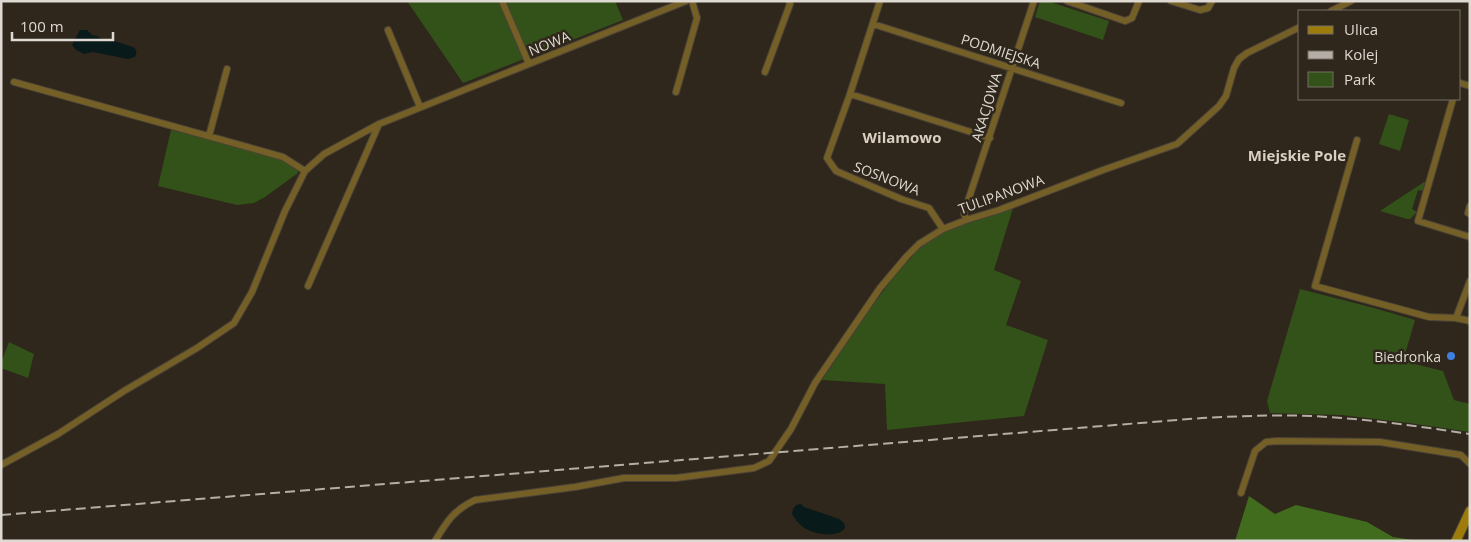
<svg xmlns="http://www.w3.org/2000/svg" width="1471" height="542" viewBox="0 0 1471 542" font-family="'Open Sans',sans-serif">
	<rect width="100%" height="100%" fill="#2f271b"/>
	<path fill="#335219" d="M 407,1 L 615,1 L 623,20 L 463,83 Z
		M 1040,1 L 1047,1 L 1109,21 L 1103,40 L 1035,17 Z
		M 1389,114 L 1409,120 L 1400,151 L 1379,144 Z
		M 171,130 L 209,139 L 285,161 L 297,168 L 298,173 L 265,197 L 254,203 L 237,205 L 158,186 Z
		M 1424,182 L 1425,183 L 1423,191 L 1418,190 L 1412,209 L 1417,212 L 1410,219 L 1407,219 L 1380,211 Z
		M 1013,208 L 994,270 L 1021,281 L 1006,325 L 1048,340 L 1024,416 L 887,430 L 885,384 L 822,380 L 872,306 L 894,277 L 918,250 L 947,228 Z
		M 1300,289 L 1374,308 L 1415,320 L 1403,361 L 1443,371 L 1454,400 L 1470,404 L 1470,432 L 1409,423 L 1342,415 L 1270,413 L 1267,401 Z
		M 9,342 L 34,354 L 28,378 L 1,368 L 1,363 Z"/>
	<path fill="#426c1d" d="M 1249,496 L 1275,514 L 1296,505 L 1367,522 L 1393,537 L 1420,541 L 1235,541 Z"/>
	<path fill="#081a1a" d="M 80,30 L 87,30 L 92,35 L 97,36 L 102,39 L 108,39 L 133,47 C 137,50 137,52 135,57 L 128,59 L 93,52 L 84,54 L 76,50 L 72,45 Z
		M 801,504 L 804,507 L 839,519 L 844,523 L 845,528 C 837,539 813,534 803,527 C 798,523 795,519 792,514 C 793,508 794,505 801,504 Z"/>
	<g fill="none" stroke-linecap="round" stroke-linejoin="round">
		<path stroke="#081a1a" stroke-width="2" d="M 1,3 L 4,1"/>
		<defs>
			<path id="street" d="M 502,1 L 529,64
				M 880,1 L 850,94 L 827,158 L 836,171 L 901,199 L 929,208 L 943,229
				M 1067,1 L 1125,21 L 1132,18 L 1139,1
				M 1171,1 L 1200,10 L 1208,8 L 1212,1
				M 1331,11 L 1351,1
				M 873,24 L 1121,103
				M 388,30 L 420,107
				M 765,72 L 790,4 L 789,1
				M 14,82 L 283,157 L 305,171
				M 1460,83 L 1470,86
				M 676,92 L 697,18 L 692,1
				M 850,94 L 990,138
				M 1453,99 L 1418,221 L 1470,237
				M 209,136 L 227,69
				M 1357,140 L 1315,286 L 1429,317 L 1456,318 L 1470,321
				M 1470,206 L 1468,213 L 1470,214
				M 966,220 L 964,213 L 1034,1
				M 308,286 L 379,124
				M 1456,318 L 1470,281
				M 1,465 L 58,434 L 124,391 L 197,348 L 234,323 L 252,292 L 285,211 L 305,171 L 324,154 L 379,124 L 686,1
				M 1241,493 L 1255,451 L 1266,442 L 1277,441 L 1380,442 L 1461,455 L 1470,464
				M 435,541 C 447,521 454,510 475,500 L 575,487 L 624,478 L 676,478 L 754,468 L 769,461 L 791,429 L 815,383 L 880,288 L 907,256 L 919,244 L 943,229 L 966,220 L 999,210 L 1103,170 L 1177,144 L 1219,106 L 1226,96 L 1234,68 L 1239,59 L 1247,53 L 1300,27"/>
			<path id="secondary" d="M 1456,541 L 1470,511"/>
		</defs>
		<use href="#street" stroke="#4b4338" stroke-width="8"/>
		<use href="#secondary" stroke="#4b4338" stroke-width="11"/>
		<use href="#street" stroke="#745f26" stroke-width="6"/>
		<use href="#secondary" stroke="#9e7c0c" stroke-width="9"/>
		<path stroke="#b4aea6" stroke-width="2" stroke-dasharray="10 5" stroke-linecap="butt" d="M 1,515 L 1202,418 C 1244,416 1286,414 1328,417 C 1376,420 1423,427 1470,434"/>
	</g>
	<circle fill="#3f7fe0" stroke="#2f271b" stroke-width="2" cx="1451" cy="356" r="5"/>
	<g text-anchor="middle" dominant-baseline="central" stroke-width="5" stroke-linejoin="round" paint-order="stroke">
		<g font-size="14" fill="#ded9d2" stroke="#2f271b">
			<text transform="translate(549 43) rotate(-22)">NOWA</text>
			<text transform="translate(1001 51) rotate(18)">PODMIEJSKA</text>
			<text transform="translate(986 107) rotate(-73)">AKACJOWA</text>
			<text transform="translate(887 178) rotate(21)">SOSNOWA</text>
			<text transform="translate(1001 194) rotate(-20)">TULIPANOWA</text>
		</g>
		<g font-size="14" fill="#ded9d2" stroke="#2f271b" text-anchor="end">
			<text x="1441" y="356">Biedronka</text>
		</g>
		<g font-size="15" font-weight="bold" fill="#d9d0c1" stroke="#2f271b">
			<text x="902" y="137">Wilamowo</text>
			<text x="1297" y="155">Miejskie Pole</text>
		</g>
	</g>
	<rect width="1471" height="542" fill="none" stroke="#ded9d2" stroke-width="5"/>
	<rect x="1298" y="10" width="162" height="90" fill="#2f271b" stroke="#756e64"/>
	<rect x="1308" y="26" width="25" height="8" fill="#9e7c0c" stroke="#756e64"/>
	<text x="1344" y="35" font-size="15" fill="#ded9d2">Ulica</text>
	<rect x="1308" y="51" width="25" height="8" fill="#b4aea6" stroke="#756e64"/>
	<text x="1344" y="60" font-size="15" fill="#ded9d2">Kolej</text>
	<rect x="1308" y="72" width="25" height="15" fill="#335219" stroke="#756e64"/>
	<text x="1344" y="85" font-size="15" fill="#ded9d2">Park</text>
	<path d="M12 32v8h101v-8" fill="none" stroke="#ded9d2" stroke-width="2.5"/>
	<text x="20" y="32" font-size="15" fill="#ded9d2" stroke="#2f271b" stroke-width="4" paint-order="stroke">100 m</text>
</svg>
